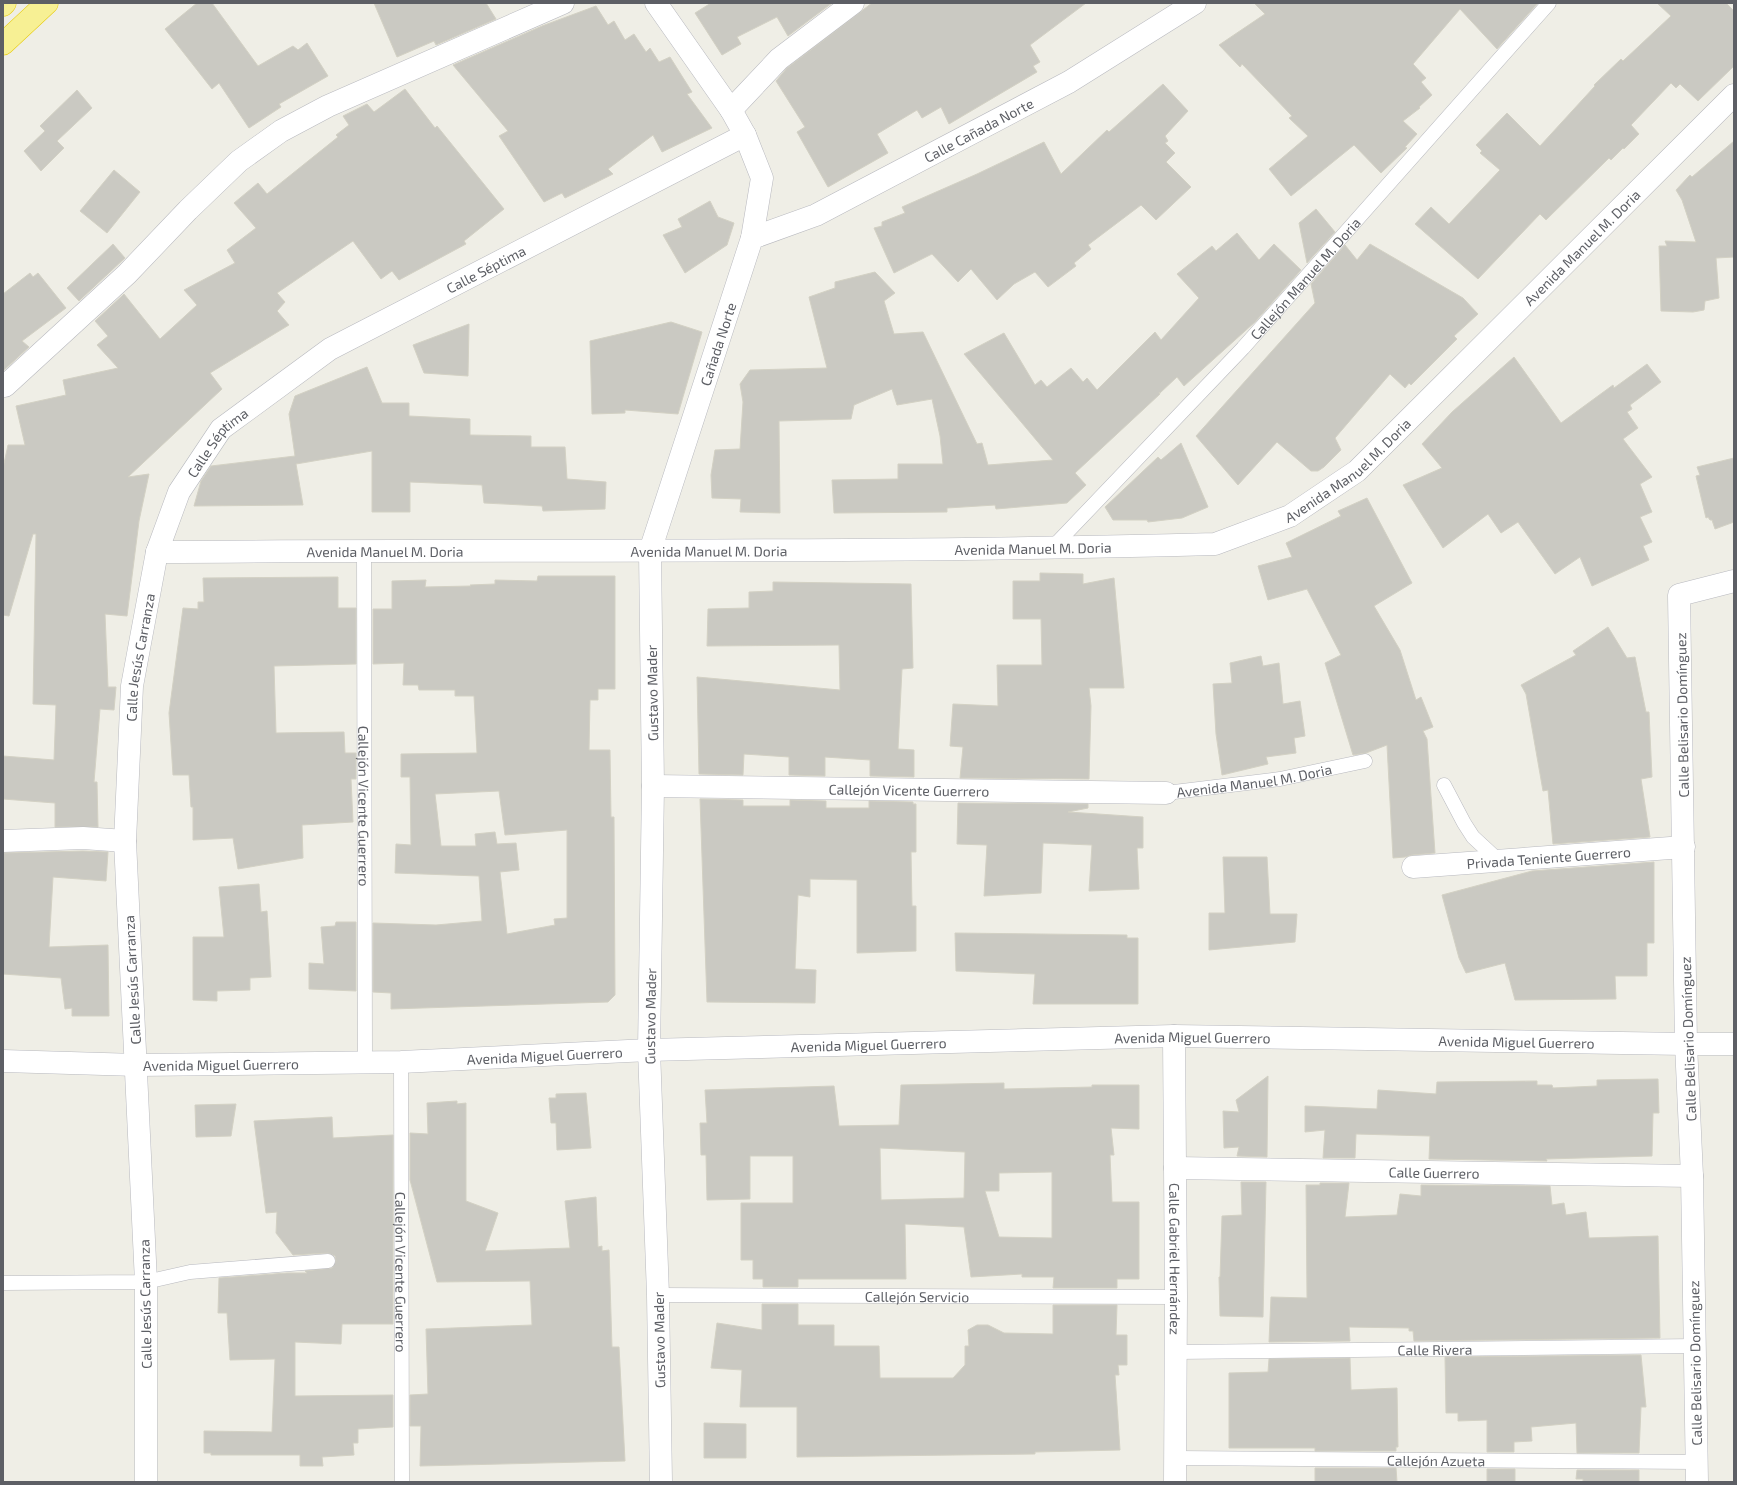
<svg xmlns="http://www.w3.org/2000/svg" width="1737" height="1485" viewBox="0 0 1737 1485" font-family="'Exo 2',sans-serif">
	<rect width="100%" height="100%" fill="#efeee6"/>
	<path fill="#cac9c2" stroke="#d3d1c4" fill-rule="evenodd" d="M 197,3 L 212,3 L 258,66 L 293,46 L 298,50 L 307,43 L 328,76 L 279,104 L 281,107 L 249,128 L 219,83 L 212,89 L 165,29 Z
		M 374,3 L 486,3 L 496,19 L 436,45 L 434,41 L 397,57 Z
		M 711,3 L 832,3 L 788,36 L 777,17 L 737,37 L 741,44 L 722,55 L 695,13 Z
		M 872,3 L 1086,3 L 1030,45 L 1040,62 L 1033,66 L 1037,72 L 949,124 L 941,107 L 922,118 L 917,110 L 877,134 L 888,153 L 828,187 L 797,132 L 805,127 L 776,81 L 787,68 Z
		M 1254,3 L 1538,3 L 1497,49 L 1460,9 L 1413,64 L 1426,78 L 1421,82 L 1432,95 L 1419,107 L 1420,108 L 1403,121 L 1417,134 L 1405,147 L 1407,148 L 1381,173 L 1354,145 L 1291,196 L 1269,169 L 1308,136 L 1289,118 L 1292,116 L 1242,64 L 1240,67 L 1219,45 L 1265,14 Z
		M 1657,3 L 1726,3 L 1734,11 L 1734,66 L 1698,101 L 1680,84 L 1676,88 L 1671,83 L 1631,125 L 1639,134 L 1624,149 L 1623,148 L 1611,160 L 1609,158 L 1546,220 L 1540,214 L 1478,279 L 1415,224 L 1431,207 L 1449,224 L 1500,170 L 1480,153 L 1482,151 L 1476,145 L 1507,113 L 1540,146 L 1595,86 L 1594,85 L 1621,59 L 1623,61 L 1671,16 Z
		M 596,6 L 608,25 L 614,21 L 625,40 L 634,34 L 646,52 L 650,48 L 659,62 L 670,57 L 692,92 L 687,94 L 712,128 L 662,152 L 653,135 L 608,169 L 613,174 L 565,198 L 562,193 L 544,202 L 499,136 L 508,131 L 453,65 L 542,26 Z
		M 1163,84 L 1188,111 L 1165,136 L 1168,141 L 1165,143 L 1175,153 L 1166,162 L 1191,187 L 1156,220 L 1141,205 L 1088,245 L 1091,249 L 1074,263 L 1076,266 L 1048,287 L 1035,272 L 1014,284 L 997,300 L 971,269 L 958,282 L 932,254 L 894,273 L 874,228 L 882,226 L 882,222 L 905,213 L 902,207 L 977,174 L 1044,142 L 1061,174 L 1107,130 L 1109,132 Z
		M 405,89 L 435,128 L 437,126 L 504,209 L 464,241 L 466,244 L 399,280 L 392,271 L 381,279 L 353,241 L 277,293 L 285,302 L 277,311 L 289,325 L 210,373 L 222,389 L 128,477 L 149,474 L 139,521 L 127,616 L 105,614 L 108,687 L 116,687 L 114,710 L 100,709 L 94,782 L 97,782 L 98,827 L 55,827 L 55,803 L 3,799 L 3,756 L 54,760 L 56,705 L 33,704 L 36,534 L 33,534 L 9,616 L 3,615 L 3,468 L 8,445 L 25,445 L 16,406 L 66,395 L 63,380 L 118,368 L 97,345 L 108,336 L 95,321 L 124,294 L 160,339 L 197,305 L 184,290 L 235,263 L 227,250 L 256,228 L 234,203 L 258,183 L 267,194 L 338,137 L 336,135 L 349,125 L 343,116 L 367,104 L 374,112 Z
		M 77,90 L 92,108 L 57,141 L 64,148 L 41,171 L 24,151 L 45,131 L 40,126 Z
		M 1734,141 L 1734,257 L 1716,258 L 1719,298 L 1705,301 L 1704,310 L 1693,312 L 1661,311 L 1659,246 L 1667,246 L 1665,241 L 1696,242 L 1682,200 L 1676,190 L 1690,175 L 1692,177 Z
		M 114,170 L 140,192 L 107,233 L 80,211 Z
		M 710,201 L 718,217 L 734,223 L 727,245 L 685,273 L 663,235 L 682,227 L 678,219 Z
		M 1316,209 L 1335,232 L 1307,263 L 1299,223 Z
		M 1237,233 L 1259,260 L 1274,244 L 1301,270 L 1255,322 L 1184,386 L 1177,377 L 1160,393 L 1159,392 L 1160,394 L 1075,473 L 1086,485 L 1067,503 L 996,509 L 995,505 L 947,508 L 947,512 L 834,513 L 832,480 L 898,479 L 898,464 L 943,464 L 940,436 L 932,399 L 897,405 L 892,389 L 854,405 L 851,419 L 779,421 L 780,513 L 740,512 L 741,499 L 712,498 L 711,475 L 715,450 L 740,449 L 743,402 L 740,384 L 750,370 L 827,368 L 809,297 L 835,288 L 835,282 L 875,272 L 895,293 L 884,301 L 894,334 L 923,332 L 977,444 L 982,443 L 988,465 L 1053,460 L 964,354 L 1004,333 L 1035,385 L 1041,380 L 1047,387 L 1071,368 L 1083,382 L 1087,378 L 1097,390 L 1155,332 L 1161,340 L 1199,298 L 1177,274 L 1212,246 L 1216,251 Z
		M 113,244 L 125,258 L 79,301 L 67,288 Z
		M 1370,244 L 1463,298 L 1478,314 L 1454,336 L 1457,339 L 1411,385 L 1409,383 L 1405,388 L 1390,374 L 1335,438 L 1341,450 L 1324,467 L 1318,471 L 1311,471 L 1277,442 L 1238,485 L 1196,436 L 1315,303 L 1311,284 L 1345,245 L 1357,260 Z
		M 30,273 L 33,277 L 38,273 L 66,308 L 22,341 L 29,347 L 3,371 L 3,294 Z
		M 671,322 L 702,332 L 678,414 L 625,410 L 625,413 L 592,414 L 590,341 Z
		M 469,324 L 468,376 L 424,373 L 413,345 Z
		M 1514,357 L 1561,423 L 1613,385 L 1614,388 L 1647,364 L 1661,382 L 1630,405 L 1632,409 L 1627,412 L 1638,428 L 1623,439 L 1652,477 L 1640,484 L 1652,512 L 1640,517 L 1652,542 L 1643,546 L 1649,560 L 1592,586 L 1580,557 L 1555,574 L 1518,522 L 1501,533 L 1488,514 L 1443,548 L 1403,485 L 1442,468 L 1422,444 L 1452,412 Z
		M 367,367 L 382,403 L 409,403 L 409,416 L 470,419 L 470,435 L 531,436 L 531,447 L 565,447 L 567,479 L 606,482 L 605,509 L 543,511 L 542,506 L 484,503 L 482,485 L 410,482 L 410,512 L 372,512 L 372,451 L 296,464 L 303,505 L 194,506 L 201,481 L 211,466 L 295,456 L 289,414 L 295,396 Z
		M 1181,443 L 1208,507 L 1182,518 L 1148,522 L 1147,520 L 1113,520 L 1105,507 L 1158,457 L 1161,460 Z
		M 1734,458 L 1734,522 L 1715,529 L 1712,520 L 1710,520 L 1708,517 L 1706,518 L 1696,476 L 1700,475 L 1697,467 Z
		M 1367,498 L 1412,583 L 1374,606 L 1400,650 L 1416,700 L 1421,697 L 1433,727 L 1423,731 L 1427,739 L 1435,853 L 1412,855 L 1405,857 L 1393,858 L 1387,745 L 1366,753 L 1353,755 L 1325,663 L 1341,655 L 1307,589 L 1268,600 L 1258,566 L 1292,557 L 1286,543 L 1341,516 L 1338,511 Z
		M 1040,573 L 1083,574 L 1083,584 L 1114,578 L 1124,688 L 1089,688 L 1091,706 L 1089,779 L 960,778 L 963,747 L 950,746 L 953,704 L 998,706 L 997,665 L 1042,665 L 1041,619 L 1013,619 L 1013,581 L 1040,581 Z
		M 538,576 L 615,576 L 615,689 L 598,689 L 598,700 L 590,700 L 589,750 L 610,750 L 611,817 L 614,817 L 615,995 L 608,1002 L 391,1009 L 391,993 L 373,992 L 373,923 L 436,925 L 482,921 L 479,876 L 395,873 L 396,844 L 411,845 L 410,777 L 401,777 L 401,754 L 477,753 L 474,696 L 455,696 L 455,690 L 419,690 L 418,685 L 403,685 L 404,663 L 373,664 L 373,609 L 392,609 L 392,581 L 426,580 L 425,587 L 471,586 L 470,585 L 495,584 L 495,580 L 537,581 ZM 499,791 L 505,835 L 567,830 L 567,918 L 554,919 L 555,925 L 507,934 L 500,872 L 519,870 L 516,843 L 497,844 L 495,832 L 475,834 L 476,846 L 441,846 L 435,794 Z
		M 338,577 L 338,608 L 356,608 L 356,664 L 274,666 L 276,733 L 344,732 L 345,753 L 356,753 L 356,779 L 351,779 L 353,822 L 302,825 L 303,858 L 238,869 L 233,838 L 193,840 L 193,807 L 191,807 L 189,775 L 173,775 L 169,713 L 183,608 L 198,609 L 198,602 L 204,602 L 203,578 Z
		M 773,582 L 911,584 L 913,668 L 902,669 L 898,749 L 914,750 L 914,777 L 870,776 L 870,760 L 825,757 L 825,776 L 789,775 L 789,757 L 744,754 L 743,775 L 699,774 L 697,677 L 840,690 L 839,645 L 707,646 L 708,609 L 749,608 L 749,592 L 773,591 Z
		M 1608,627 L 1627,658 L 1635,657 L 1646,712 L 1649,712 L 1652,777 L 1641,779 L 1650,837 L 1553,844 L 1548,790 L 1543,791 L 1526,694 L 1521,685 L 1576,655 L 1573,651 Z
		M 1261,656 L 1263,666 L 1279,663 L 1283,704 L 1300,701 L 1305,736 L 1294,738 L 1296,753 L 1266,757 L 1268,764 L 1222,775 L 1216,734 L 1213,684 L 1232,683 L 1230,663 Z
		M 700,799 L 743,800 L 743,806 L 790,806 L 790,800 L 826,801 L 826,808 L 869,808 L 869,801 L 913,802 L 913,804 L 916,804 L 916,852 L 911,852 L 912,906 L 916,906 L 916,951 L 857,953 L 857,880 L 810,879 L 810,897 L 798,895 L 795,969 L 816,970 L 815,1003 L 707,1002 Z
		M 958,803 L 1088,804 L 1088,808 L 1068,812 L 1143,817 L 1143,848 L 1137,848 L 1139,889 L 1089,891 L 1092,845 L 1043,843 L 1041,893 L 984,896 L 987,845 L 957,844 Z
		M 83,851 L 108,852 L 106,881 L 53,877 L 49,947 L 108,945 L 109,1016 L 72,1016 L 72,1008 L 65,1009 L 61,978 L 3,974 L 3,853 Z
		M 1223,857 L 1267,857 L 1270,914 L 1297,914 L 1295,942 L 1209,950 L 1209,913 L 1225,913 Z
		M 1654,862 L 1654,943 L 1647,943 L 1647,976 L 1615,976 L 1616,999 L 1515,1000 L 1505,963 L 1466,973 L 1459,958 L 1442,895 L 1532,871 Z
		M 259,884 L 261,912 L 267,911 L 271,977 L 250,978 L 250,990 L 217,991 L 217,1001 L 193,1000 L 193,937 L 224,937 L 219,887 Z
		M 336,922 L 356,922 L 356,991 L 309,989 L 309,963 L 324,964 L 321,927 L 335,926 Z
		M 955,933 L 1127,935 L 1127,938 L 1138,938 L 1138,1004 L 1033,1004 L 1035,974 L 956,971 Z
		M 1268,1076 L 1267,1157 L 1237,1156 L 1239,1147 L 1224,1148 L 1223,1111 L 1239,1112 L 1236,1100 Z
		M 1658,1079 L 1659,1113 L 1653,1113 L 1652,1156 L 1546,1159 L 1547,1161 L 1429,1159 L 1430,1136 L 1356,1134 L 1355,1158 L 1323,1158 L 1325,1130 L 1305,1132 L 1305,1106 L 1377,1109 L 1378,1090 L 1436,1094 L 1437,1082 L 1537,1081 L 1537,1085 L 1552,1085 L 1553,1088 L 1597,1086 L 1597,1080 Z
		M 1004,1083 L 1004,1089 L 1092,1087 L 1092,1085 L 1139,1085 L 1139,1129 L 1111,1128 L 1114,1155 L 1110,1155 L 1112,1202 L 1139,1202 L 1139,1279 L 1117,1279 L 1117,1288 L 1053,1288 L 1054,1277 L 1022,1277 L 1022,1274 L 971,1277 L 964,1227 L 905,1224 L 906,1279 L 798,1279 L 798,1287 L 763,1287 L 763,1279 L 753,1279 L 753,1260 L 741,1260 L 741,1203 L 793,1203 L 793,1156 L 750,1156 L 750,1199 L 707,1200 L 706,1155 L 701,1155 L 700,1123 L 707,1123 L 705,1090 L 834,1086 L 839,1126 L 899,1125 L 901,1085 ZM 880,1148 L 965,1152 L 964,1198 L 881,1200 ZM 1052,1172 L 1052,1238 L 999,1237 L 985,1191 L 999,1191 L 999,1173 Z
		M 586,1093 L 591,1148 L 557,1150 L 556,1123 L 551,1123 L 549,1098 L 556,1098 L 556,1094 Z
		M 457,1101 L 457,1104 L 466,1103 L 466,1201 L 498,1213 L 485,1251 L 570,1248 L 565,1201 L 596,1197 L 598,1247 L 602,1246 L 602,1251 L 609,1250 L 612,1347 L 619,1347 L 625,1461 L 420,1466 L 421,1426 L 410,1426 L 410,1395 L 428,1394 L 426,1329 L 532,1325 L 530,1281 L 437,1282 L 410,1180 L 410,1133 L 428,1134 L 427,1103 Z
		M 236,1104 L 231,1136 L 196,1137 L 195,1105 Z
		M 332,1117 L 333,1138 L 393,1135 L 393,1324 L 342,1324 L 341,1344 L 295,1342 L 295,1396 L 393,1395 L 393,1427 L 358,1429 L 358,1443 L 353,1443 L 354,1455 L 322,1457 L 323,1466 L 300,1466 L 300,1455 L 211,1455 L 211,1453 L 204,1453 L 204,1431 L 272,1432 L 275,1359 L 230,1360 L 227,1313 L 218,1313 L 219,1278 L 287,1273 L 307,1273 L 305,1271 L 332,1268 L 336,1261 L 335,1256 L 328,1253 L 293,1255 L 276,1233 L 277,1212 L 266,1213 L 254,1121 Z
		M 1241,1182 L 1266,1182 L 1263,1317 L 1220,1316 L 1219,1277 L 1220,1277 L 1222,1216 L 1242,1215 Z
		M 1320,1183 L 1349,1183 L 1345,1217 L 1397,1215 L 1400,1194 L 1421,1196 L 1421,1185 L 1550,1186 L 1552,1205 L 1564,1203 L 1566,1215 L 1586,1212 L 1589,1238 L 1658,1236 L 1660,1338 L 1414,1341 L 1413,1331 L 1409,1331 L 1409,1328 L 1349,1327 L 1350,1341 L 1269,1342 L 1271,1297 L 1307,1298 L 1306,1185 L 1320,1185 Z
		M 762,1304 L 798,1304 L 798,1325 L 834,1325 L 834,1346 L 879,1346 L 880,1378 L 953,1378 L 965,1365 L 965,1346 L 969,1346 L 968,1330 L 977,1325 L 988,1325 L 1004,1333 L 1053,1334 L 1053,1305 L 1117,1305 L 1116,1335 L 1127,1335 L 1127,1365 L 1118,1365 L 1119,1375 L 1115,1375 L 1120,1450 L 1035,1452 L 1035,1454 L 797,1457 L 797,1407 L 740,1407 L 742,1370 L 711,1368 L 717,1323 L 762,1330 Z
		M 1641,1355 L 1646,1407 L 1641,1407 L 1639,1453 L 1577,1453 L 1576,1423 L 1531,1427 L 1532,1441 L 1514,1442 L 1514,1452 L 1487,1452 L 1487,1420 L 1458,1421 L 1458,1413 L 1446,1413 L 1445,1357 Z
		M 1350,1358 L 1351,1390 L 1397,1388 L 1398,1447 L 1396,1447 L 1396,1451 L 1315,1451 L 1315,1448 L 1229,1448 L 1229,1373 L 1268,1372 L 1269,1359 Z
		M 704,1423 L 746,1424 L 746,1458 L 704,1458 Z
		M 1315,1468 L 1396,1468 L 1397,1482 L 1315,1482 Z
		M 1487,1469 L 1515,1469 L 1515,1482 L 1487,1482 Z
		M 1577,1470 L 1639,1470 L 1639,1482 L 1583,1482 L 1583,1479 L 1576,1479 Z"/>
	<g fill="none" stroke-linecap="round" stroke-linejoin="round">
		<defs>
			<g id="service">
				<path id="s1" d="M 1054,546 L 1243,348 L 1549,3"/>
				<path id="s2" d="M 364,551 L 365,1061"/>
				<path d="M 1444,785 L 1464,823 L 1473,837 L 1499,861"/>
				<path id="s3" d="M 1166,793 L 1280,779 L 1365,761"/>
				<path id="s4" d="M 401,1062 L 402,1482"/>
				<path d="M 3,1283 L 146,1282 L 190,1272 L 328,1261"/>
				<path id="s5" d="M 658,1295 L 1176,1297"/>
				<path id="s6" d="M 1176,1352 L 1695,1346"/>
				<path id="s7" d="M 1176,1458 L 1696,1462"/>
			</g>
			<g id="minor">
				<path d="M 656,3 L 731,110 L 745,135 L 762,178 L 752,238"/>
				<path d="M 731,110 L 779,59 L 853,3"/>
				<path d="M 5,386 L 127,274 L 188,210 L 239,161 L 281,131 L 328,106 L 563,3"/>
				<path id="s8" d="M 157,552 C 510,549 862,554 1215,544 L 1290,516 L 1357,471 L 1734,95"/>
				<path id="s9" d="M 653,786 L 1166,793"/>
				<path d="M 3,841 L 83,838 L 125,841"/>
				<path id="s10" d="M 1413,867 L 1684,847"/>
				<path id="s11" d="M 1174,1036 L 1176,1297 L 1175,1482"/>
				<path id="s12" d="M 3,1061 L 137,1065 L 401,1062 L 649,1050 L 1174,1036 L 1686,1044 L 1679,595 L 1734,581"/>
				<path id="s13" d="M 1175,1168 L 1692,1176"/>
				<path id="s14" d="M 146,1482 L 146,1282 L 125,841 L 132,686 L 157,552 L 179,492 L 221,429 L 330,349 L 745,135"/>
			</g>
			<g id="tertiary">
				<path id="s15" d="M 661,1482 L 658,1295 L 649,1050 L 653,786 L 650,551 L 752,238 L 816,215 L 1069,82 L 1195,3"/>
				<path d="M 1697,1482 L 1692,1176 L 1686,1044 L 1734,1044"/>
			</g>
			<path id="motorway" d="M 3,5 L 5,3
				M 3,44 L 47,3"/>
		</defs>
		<use href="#service" stroke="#b8b9bf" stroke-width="15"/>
		<use href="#minor" stroke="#b8b9bf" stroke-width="23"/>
		<use href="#tertiary" stroke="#b8b9bf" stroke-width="23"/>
		<use href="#motorway" stroke="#e7cb0d" stroke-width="23"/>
		<use href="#service" stroke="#fff" stroke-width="14"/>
		<use href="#minor" stroke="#fff" stroke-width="22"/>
		<use href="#tertiary" stroke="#fff" stroke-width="22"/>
		<use href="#motorway" stroke="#f7f094" stroke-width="22"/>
	</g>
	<g text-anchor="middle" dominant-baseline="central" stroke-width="3" stroke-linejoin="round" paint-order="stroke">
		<g font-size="14" fill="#5d5f65" stroke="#fff">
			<text stroke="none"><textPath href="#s15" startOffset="1512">Calle Cañada Norte</textPath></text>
			<text stroke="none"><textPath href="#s8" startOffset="1536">Avenida Manuel M. Doria</textPath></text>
			<text stroke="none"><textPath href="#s14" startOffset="1383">Calle Séptima</textPath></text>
			<text stroke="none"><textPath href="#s1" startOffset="367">Callejón Manuel M. Doria</textPath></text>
			<text stroke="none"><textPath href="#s15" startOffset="1149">Cañada Norte</textPath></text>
			<text stroke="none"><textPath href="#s14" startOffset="1060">Calle Séptima</textPath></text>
			<text stroke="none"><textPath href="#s8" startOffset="1212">Avenida Manuel M. Doria</textPath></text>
			<text stroke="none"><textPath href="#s8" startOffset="876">Avenida Manuel M. Doria</textPath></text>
			<text stroke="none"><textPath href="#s8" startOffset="552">Avenida Manuel M. Doria</textPath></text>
			<text stroke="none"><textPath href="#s8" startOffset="228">Avenida Manuel M. Doria</textPath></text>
			<text stroke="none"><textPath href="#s14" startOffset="826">Calle Jesús Carranza</textPath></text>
			<text transform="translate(652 693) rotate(-91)">Gustavo Mader</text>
			<text transform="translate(1682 715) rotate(-91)">Calle Belisario Domínguez</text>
			<text stroke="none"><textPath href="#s3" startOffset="89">Avenida Manuel M. Doria</textPath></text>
			<text stroke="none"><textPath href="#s9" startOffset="256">Callejón Vicente Guerrero</textPath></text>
			<text stroke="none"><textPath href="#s2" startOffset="255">Callejón Vicente Guerrero</textPath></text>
			<text stroke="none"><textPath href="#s10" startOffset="136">Privada Teniente Guerrero</textPath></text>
			<text transform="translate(132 980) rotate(-93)">Calle Jesús Carranza</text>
			<text stroke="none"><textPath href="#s15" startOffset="466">Gustavo Mader</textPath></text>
			<text stroke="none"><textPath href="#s12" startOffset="1190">Avenida Miguel Guerrero</textPath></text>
			<text transform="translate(1688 1039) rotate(-92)">Calle Belisario Domínguez</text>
			<text stroke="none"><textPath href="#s12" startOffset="1514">Avenida Miguel Guerrero</textPath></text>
			<text stroke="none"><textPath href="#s12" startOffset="866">Avenida Miguel Guerrero</textPath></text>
			<text stroke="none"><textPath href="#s12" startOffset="542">Avenida Miguel Guerrero</textPath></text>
			<text stroke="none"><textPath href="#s12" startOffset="218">Avenida Miguel Guerrero</textPath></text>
			<text stroke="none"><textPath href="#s13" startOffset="259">Calle Guerrero</textPath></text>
			<text stroke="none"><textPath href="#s11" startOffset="223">Calle Gabriel Hernández</textPath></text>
			<text stroke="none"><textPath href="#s4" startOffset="210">Callejón Vicente Guerrero</textPath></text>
			<text stroke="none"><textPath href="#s5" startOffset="259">Callejón Servicio</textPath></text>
			<text transform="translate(145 1304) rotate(-91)">Calle Jesús Carranza</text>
			<text transform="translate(659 1340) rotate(-91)">Gustavo Mader</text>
			<text stroke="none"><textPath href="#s6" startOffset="259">Calle Rivera</textPath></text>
			<text transform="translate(1695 1363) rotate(-91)">Calle Belisario Domínguez</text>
			<text stroke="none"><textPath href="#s7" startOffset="260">Callejón Azueta</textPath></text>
		</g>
	</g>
	<rect width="1737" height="1485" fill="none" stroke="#5d5f65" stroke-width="8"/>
</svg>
